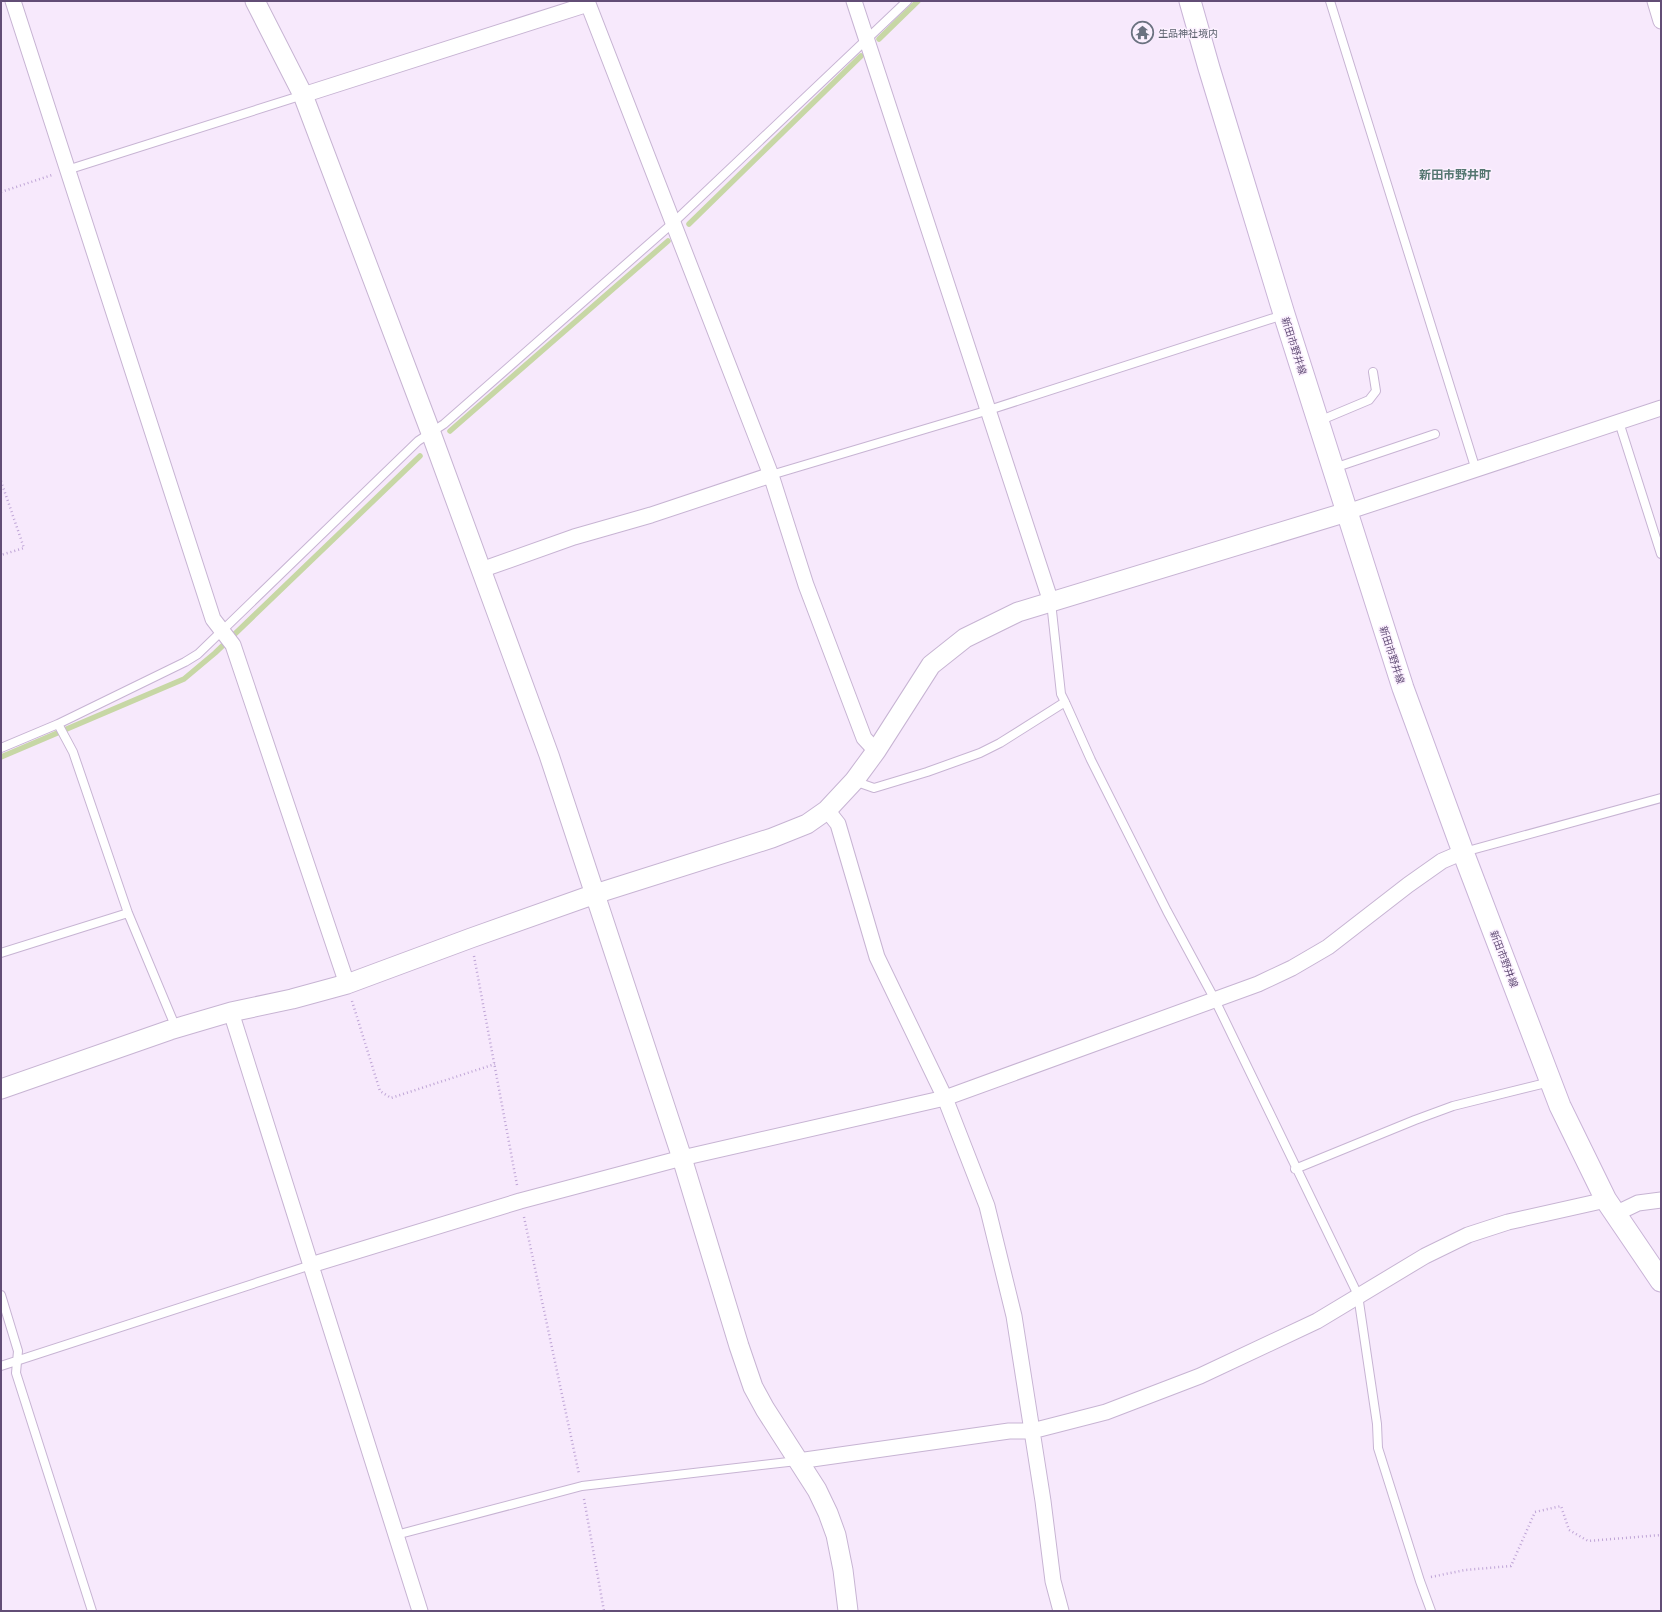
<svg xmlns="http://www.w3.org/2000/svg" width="1662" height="1612" viewBox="0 0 1662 1612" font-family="Poppins,'Noto Sans JP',sans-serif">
	<rect width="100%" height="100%" fill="#f7e9fc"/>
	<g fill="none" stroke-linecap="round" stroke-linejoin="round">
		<path stroke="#c7d7a5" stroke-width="5.5" d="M 879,39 L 918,1
			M 689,224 L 861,56
			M 450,431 L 668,241
			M 1,757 L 184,679 L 215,653 L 420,456"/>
		<defs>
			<path id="service" d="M 1330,1 L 1476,470
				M 67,170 L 303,95
				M 1319,421 L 1369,400 L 1376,391 L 1373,372
				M 1619,422 L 1661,554
				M 1334,468 L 1435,434
				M 771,475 L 989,410 L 1283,315
				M 1051,602 L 1061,694 L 1065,702 L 1091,760 L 1167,911 L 1214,998 L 1358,1295 L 1377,1424 L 1378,1448 L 1420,1581 L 1431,1611
				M 58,724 L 73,752 L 128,913 L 176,1028
				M 1,748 L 58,724 L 185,662 L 198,654 L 418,441 L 444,424 L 674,222 L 907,1
				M 854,781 L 874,788 L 927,772 L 980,753 L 1000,743 L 1065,702
				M 1464,852 L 1661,798
				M 1,953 L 128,913
				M 1295,1169 L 1415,1120 L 1453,1106 L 1550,1082
				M 1,1295 L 18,1351 L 16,1373 L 92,1611
				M 1,1366 L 311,1265
				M 396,1535 L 582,1486 L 797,1461"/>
			<path id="minor" d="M 13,1 L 213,619 L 233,645 L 347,984
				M 587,1 L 771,475 L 806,585 L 864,738 L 876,751
				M 854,1 L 1051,602
				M 1655,1 L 1661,21
				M 303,95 L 588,4
				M 1347,512 L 1661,408
				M 481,570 L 574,537 L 651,515 L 771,475
				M 827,810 L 838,824 L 877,957 L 945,1098 L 987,1206 L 1014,1316 L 1043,1501 L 1053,1581 L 1061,1611
				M 231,1012 L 420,1611
				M 1615,1214 L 1638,1203 L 1661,1200
				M 311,1265 L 520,1201 L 682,1158 L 945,1098 L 1258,984 L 1292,968 L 1328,947 L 1408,885 L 1442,861 L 1463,852
				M 798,1461 L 1009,1431 L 1032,1431 L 1106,1412 L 1200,1376 L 1317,1321 L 1425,1256 L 1468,1235 L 1508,1222 L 1606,1200"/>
			<path id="tertiary" d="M 255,1 L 303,95 L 431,433 L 549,755 L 682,1158 L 739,1346 L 753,1387 L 765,1409 L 817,1490 L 828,1513 L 836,1535 L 843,1570 L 848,1611
				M 1,1089 L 170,1030 L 231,1012 L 292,999 L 347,984 L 471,938 L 595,894 L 772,838 L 807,824 L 827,810 L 854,781 L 876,751 L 931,665 L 965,638 L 1018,612 L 1347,512"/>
			<path id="secondary" d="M 1190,1 L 1209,68 L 1284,314 L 1403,688 L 1463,852 L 1560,1106 L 1606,1200 L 1661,1281"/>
		</defs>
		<use href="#service" stroke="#c7b4d3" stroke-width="10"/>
		<use href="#minor" stroke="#c7b4d3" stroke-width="17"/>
		<use href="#tertiary" stroke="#c7b4d3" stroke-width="21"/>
		<use href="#secondary" stroke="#c9b4d7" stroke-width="23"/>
		<path stroke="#bfa5d6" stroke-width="2.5" stroke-dasharray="1 3" stroke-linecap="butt" d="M 1,192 L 52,175
			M 1,481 L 24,548 L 1,555
			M 474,956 L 517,1185
			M 352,1001 L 380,1091 L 391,1098 L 495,1064
			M 524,1217 L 579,1474
			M 584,1499 L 604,1611
			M 1431,1577 L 1465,1570 L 1511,1566 L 1535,1512 L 1561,1506 L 1569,1530 L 1588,1541 L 1661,1535"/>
		<use href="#service" stroke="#fff" stroke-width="8"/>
		<use href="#minor" stroke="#fff" stroke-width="15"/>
		<use href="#tertiary" stroke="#fff" stroke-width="19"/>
		<use href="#secondary" stroke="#fff" stroke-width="21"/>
	</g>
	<defs>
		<symbol id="temple-ring" viewBox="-11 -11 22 22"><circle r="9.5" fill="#fbf0fe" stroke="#6b7280" stroke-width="1.5"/><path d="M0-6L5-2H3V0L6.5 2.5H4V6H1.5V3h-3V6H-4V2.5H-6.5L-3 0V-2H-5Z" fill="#6b7280"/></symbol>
	</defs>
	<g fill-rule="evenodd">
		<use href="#temple-ring" x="1130" y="20" width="25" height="25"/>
	</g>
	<g text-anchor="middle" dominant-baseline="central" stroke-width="3" stroke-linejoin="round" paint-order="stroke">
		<g font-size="10" fill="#5b616d" stroke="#fbf0fe" text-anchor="start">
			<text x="1158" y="33">生品神社境内</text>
		</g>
		<g font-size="10" fill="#624d76" stroke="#fbf0fe">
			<text transform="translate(1294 346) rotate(72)">新田市野井線</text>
			<text transform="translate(1392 655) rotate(72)">新田市野井線</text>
			<text transform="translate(1504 959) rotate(69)">新田市野井線</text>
		</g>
		<g font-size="12" font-weight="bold" fill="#547670" stroke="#fbf0fe">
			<text x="1455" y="174">新田市野井町</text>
		</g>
	</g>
	<rect width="1662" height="1612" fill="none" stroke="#624d76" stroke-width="4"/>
</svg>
